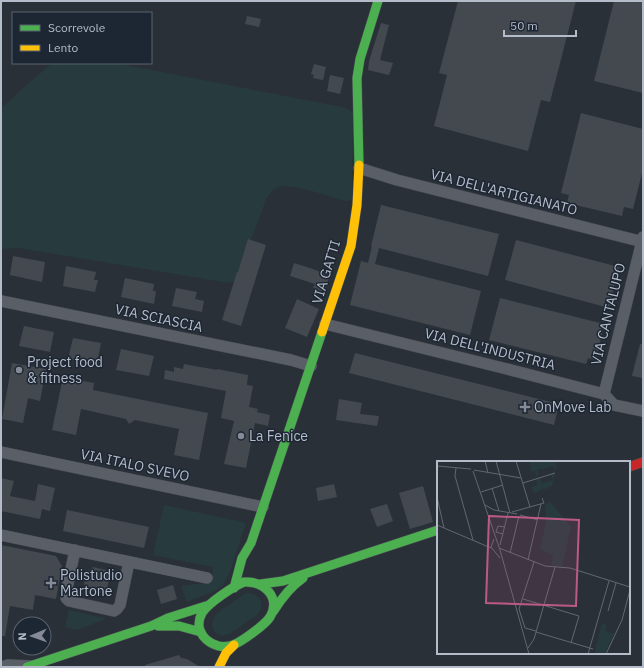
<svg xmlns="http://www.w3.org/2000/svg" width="644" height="668" viewBox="0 0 644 668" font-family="'IBM Plex Sans',sans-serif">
	<rect width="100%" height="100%" fill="#2a3038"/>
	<path fill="#273a3e" d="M 52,63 L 115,63 L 342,107 L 348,109 L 353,113 L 352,199 L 349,201 L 345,201 C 330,197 289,181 276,188 C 271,191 268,196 266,200 L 236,278 L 235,281 L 230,283 L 19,248 L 1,249 L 1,108 Z
		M 164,505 L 246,523 L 230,572 L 223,585 L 215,591 L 187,602 L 181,586 L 205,583 L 212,580 L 213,567 L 153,555 Z
		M 247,593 C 257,593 266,602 259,612 C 256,617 249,620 245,623 C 237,629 221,644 213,629 C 211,624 213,619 216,614 L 243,595 Z
		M 69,610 L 104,618 L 103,620 L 77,630 L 65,627 Z"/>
	<path fill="#444950" d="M 458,1 L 576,1 L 550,102 L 541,100 L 528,151 L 434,126 L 447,75 L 439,73 Z
		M 614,1 L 643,1 L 643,93 L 594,81 Z
		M 247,16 L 261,19 L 259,27 L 245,24 Z
		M 381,23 L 389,25 L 380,60 L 393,63 L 389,75 L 368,70 L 369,61 Z
		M 314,64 L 326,67 L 323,80 L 313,78 L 314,75 L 311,74 Z
		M 330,75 L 344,78 L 340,94 L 327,91 Z
		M 581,113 L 643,129 L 643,169 L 633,209 L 624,207 L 622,216 L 567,203 L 569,195 L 561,193 Z
		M 381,205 L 499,234 L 488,276 L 379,248 L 375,264 L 481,291 L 470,335 L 350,305 L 361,261 L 368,263 L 372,246 L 371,246 Z
		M 248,239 L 266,245 L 241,326 L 222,320 L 237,272 L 238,272 Z
		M 516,240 L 619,267 L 609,308 L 505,280 Z
		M 13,256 L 45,262 L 42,282 L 10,275 Z
		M 294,263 L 313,269 L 330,276 L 323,293 L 313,288 L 315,284 L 290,276 Z
		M 66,266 L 96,272 L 94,280 L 98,280 L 95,292 L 63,286 Z
		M 125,278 L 154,284 L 153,291 L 156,291 L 154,304 L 121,297 Z
		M 176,288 L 197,292 L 195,299 L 204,301 L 202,312 L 172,306 Z
		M 500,298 L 604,324 L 596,360 L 588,358 L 586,364 L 489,340 Z
		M 297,299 L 319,309 L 307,337 L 285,328 Z
		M 24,326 L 54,332 L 50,352 L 19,346 Z
		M 73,338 L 101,343 L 97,364 L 68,359 Z
		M 640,344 L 643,344 L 643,378 L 632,376 Z
		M 121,349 L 154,356 L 149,376 L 116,370 Z
		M 355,353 L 559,404 L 554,425 L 349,373 Z
		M 12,363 L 46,369 L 40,401 L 28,398 L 23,423 L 2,419 Z
		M 184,364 L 217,370 L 217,369 L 248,375 L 247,385 L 253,386 L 249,407 L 258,409 L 257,412 L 270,415 L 268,426 L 255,423 L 246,468 L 224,464 L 234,421 L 221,418 L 226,391 L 164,379 L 165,370 L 174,372 L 174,367 L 183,369 Z
		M 63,377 L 94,383 L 93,390 L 208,413 L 199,460 L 174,455 L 179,429 L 135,420 L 129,424 L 126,419 L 81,409 L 76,435 L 52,430 Z
		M 339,399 L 362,403 L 360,414 L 379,416 L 377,426 L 336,420 Z
		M 1,478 L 14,481 L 10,496 L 35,501 L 38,484 L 55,488 L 50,511 L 42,509 L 40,519 L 1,511 Z
		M 334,484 L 337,497 L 318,501 L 316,488 Z
		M 423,486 L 433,522 L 410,529 L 399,493 Z
		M 387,504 L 393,521 L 377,527 L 370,509 Z
		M 67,510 L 149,527 L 144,548 L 63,531 Z
		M 1,545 L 56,556 L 62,566 L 56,599 L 35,595 L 33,610 L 10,606 L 5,636 L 1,636 Z
		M 93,567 L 106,570 L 110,577 L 107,589 L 102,594 L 88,591 L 84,584 L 87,572 Z
		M 173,585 L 177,599 L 161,604 L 157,590 Z
		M 179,655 L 181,658 L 187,659 L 200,667 L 146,667 L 145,665 Z"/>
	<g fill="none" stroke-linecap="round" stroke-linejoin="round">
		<defs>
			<path id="street" d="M 359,168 L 397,180 L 643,242
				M 1,301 L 291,360 L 311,366
				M 325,324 L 503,368 L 604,394 L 614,405 L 643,411
				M 604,394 L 643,237
				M 1,452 L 263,507
				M 1,535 L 207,578
				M 75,550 L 66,593 L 66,598 L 69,601 L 114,611 L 117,609 L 120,605 L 129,562
				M 2,667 L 8,665 L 31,666"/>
			<path id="fast" d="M 359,165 L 357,78 L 360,59 L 378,1
				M 244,582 C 265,581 281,598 270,617 C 265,625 241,642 233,645 C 213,652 191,633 202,613 C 208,603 234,586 244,582 Z
				M 261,584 L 283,581 L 438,530
				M 234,588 L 242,558 L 251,543 L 322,332
				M 273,612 C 281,599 290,587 303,578
				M 158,626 L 179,626 L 201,632
				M 27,667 L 151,626 L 168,618 L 209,605"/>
			<path id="slow" d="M 322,332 L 351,246 L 357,205 L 359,165
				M 219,667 L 226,653 L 234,645"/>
			<path id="jam" d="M 629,467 L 643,462"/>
		</defs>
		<use href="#street" stroke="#484c53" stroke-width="12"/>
		<use href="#fast" stroke="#484c53" stroke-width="10"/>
		<use href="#slow" stroke="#484c53" stroke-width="10"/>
		<use href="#jam" stroke="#484c53" stroke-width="10"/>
		<use href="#street" stroke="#5a5e66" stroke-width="11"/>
		<use href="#fast" stroke="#4caf50" stroke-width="9"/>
		<use href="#slow" stroke="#ffc107" stroke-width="9"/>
		<use href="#jam" stroke="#c62828" stroke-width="9"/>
	</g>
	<g fill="#848b96" stroke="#1d2633" stroke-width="1.5">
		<circle cx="19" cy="370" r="4"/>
		<path d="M523 401h4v4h4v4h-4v4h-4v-4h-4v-4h4z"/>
		<circle cx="241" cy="436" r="4"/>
		<path d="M49 577h4v4h4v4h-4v4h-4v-4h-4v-4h4z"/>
	</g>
	<g text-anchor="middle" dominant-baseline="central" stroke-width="3" stroke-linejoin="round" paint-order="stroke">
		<g font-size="14" fill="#b4bcc9" stroke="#1d2633">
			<text transform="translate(504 192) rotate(14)">VIA DELL'ARTIGIANATO</text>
			<text transform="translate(326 272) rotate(-73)">VIA GATTI</text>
			<text transform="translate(608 314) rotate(-76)">VIA CANTALUPO</text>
			<text transform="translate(159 318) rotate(12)">VIA SCIASCIA</text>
			<text transform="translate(490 349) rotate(14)">VIA DELL'INDUSTRIA</text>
			<text transform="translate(135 465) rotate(12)">VIA ITALO SVEVO</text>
		</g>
		<g font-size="14" fill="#b4bcc9" stroke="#1d2633" text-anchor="start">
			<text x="27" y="362">Project food<tspan x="27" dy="16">&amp; fitness</tspan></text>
			<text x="534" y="407">OnMove Lab</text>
			<text x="249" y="436">La Fenice</text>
			<text x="60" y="575">Polistudio<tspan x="60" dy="16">Martone</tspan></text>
		</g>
	</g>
	<g transform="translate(437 461)">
		<rect width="193" height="193" fill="#2a3038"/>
		<path d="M 92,0 L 119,0 L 119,12 L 117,5 L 100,9 L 102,14 L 99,15 L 98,10 L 94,11 ZM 118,12 L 115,25 L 111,26 L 111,29 L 107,27 L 97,33 L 95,26 L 100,24 L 99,18 L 103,17 L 105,22 L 116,19 L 114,14 ZM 113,41 L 134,66 L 125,106 L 114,104 L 116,95 L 103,88 L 109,60 L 108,43 ZM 161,161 L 170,164 L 168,170 L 177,173 L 167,193 L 159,193 L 158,189 L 165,163 Z" fill="#273a3e"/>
		<path fill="none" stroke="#616872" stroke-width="1" d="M 48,0 L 51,12M 59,0 L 73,52M 79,0 L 93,46M 0,5 L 34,8M 19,7 L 18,15 L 36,79M 37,9 L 84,17M 36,10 L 63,89 L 92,193M 86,22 L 118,12M 55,27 L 62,50M 44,31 L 66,24M 0,36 L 7,67M 48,44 L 57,49 L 80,53M 75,51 L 107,42 L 105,37M 83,54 L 101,59M 0,64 L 54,87M 66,73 L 59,71 L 61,65 L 68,66M 57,78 L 54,86 L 63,97M 63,84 L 71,52M 62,87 L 108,105 L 133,107 L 193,126M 73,92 L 82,55M 91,99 L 104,43M 97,101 L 82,148 L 88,167 L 99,170M 86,138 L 142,155 L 134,182M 171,150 L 179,122M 99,171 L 156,188M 91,187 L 97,178 L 118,106M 151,193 L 172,120M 169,193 L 185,159 L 193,129"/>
		<path fill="#bc5a87" fill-opacity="0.15" stroke="#bc5a87" stroke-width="2" d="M 52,55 L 142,59 L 139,145 L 49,142 Z"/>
		<rect width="193" height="193" fill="none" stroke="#b4bcc9" stroke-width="2"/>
	</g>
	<rect width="644" height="668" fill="none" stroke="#b4bcc9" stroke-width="4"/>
	<rect x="12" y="12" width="140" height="52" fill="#1d2633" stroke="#59626f"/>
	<rect x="20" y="25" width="20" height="6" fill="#4caf50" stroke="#59626f"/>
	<text x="48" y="32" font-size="12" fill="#b4bcc9">Scorrevole</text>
	<rect x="20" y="45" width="20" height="6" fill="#ffc107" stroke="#59626f"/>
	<text x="48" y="52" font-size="12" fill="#b4bcc9">Lento</text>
	<g transform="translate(32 636) rotate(268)"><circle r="19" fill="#1d2633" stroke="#59626f"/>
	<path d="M0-3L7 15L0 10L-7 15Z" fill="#848b96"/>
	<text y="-6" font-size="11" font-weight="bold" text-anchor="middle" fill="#b4bcc9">N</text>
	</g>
	<path d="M504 30v6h72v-6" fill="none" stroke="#b4bcc9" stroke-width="2"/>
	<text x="510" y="30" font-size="12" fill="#b4bcc9" stroke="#1d2633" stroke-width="3" paint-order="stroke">50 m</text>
</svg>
